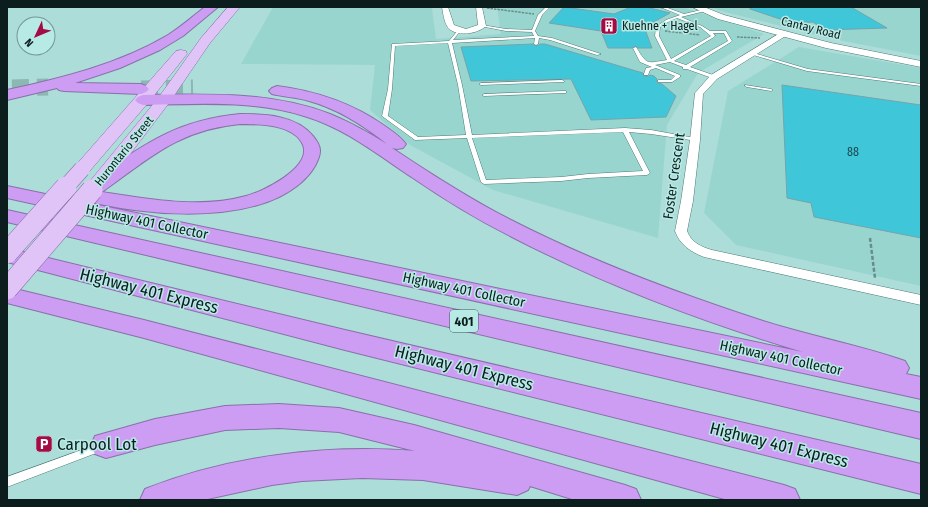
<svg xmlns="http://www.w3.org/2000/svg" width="928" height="507" viewBox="0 0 928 507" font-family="'Fira Sans Condensed',sans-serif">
	<rect width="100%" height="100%" fill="#acddd8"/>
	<path fill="#99d5cf" d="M 273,7 L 433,7 L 432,9 L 436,39 L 501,34 L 497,7 L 682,7 L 764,34 L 698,73 L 667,125 L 658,238 L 493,190 L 410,145 L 370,110 L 375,65 L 241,64 Z
		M 710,7 L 921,7 L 921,56 L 828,38 L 721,11 Z
		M 799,47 L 921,68 L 921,286 L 736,245 L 704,213 L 728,91 Z"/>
	<path fill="#40c6d9" stroke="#75a4ac" d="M 564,7 L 614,14 L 631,7 L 646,7 L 670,13 L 650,24 L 646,32 L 652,48 L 638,48 L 636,46 L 632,48 L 608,48 L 601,31 L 549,23 Z
		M 750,7 L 851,7 L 887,28 L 825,30 L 813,22 L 792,23 L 750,9 Z
		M 533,44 L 537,46 L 540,44 L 545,44 L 643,73 L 644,76 L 649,76 L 650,75 L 654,76 L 657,79 L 657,83 L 662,84 L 676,96 L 666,117 L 591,120 L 571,79 L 471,81 L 461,47 Z
		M 782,85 L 921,105 L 921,238 L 814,217 L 811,203 L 787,198 Z"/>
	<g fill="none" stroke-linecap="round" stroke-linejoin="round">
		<path stroke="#8cb7b3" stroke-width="17" stroke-dasharray="17 8" stroke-linecap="butt" d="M 12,88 L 48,87
			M 141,89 L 193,88"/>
		<defs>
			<path id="service" d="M 546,7 L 550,7 L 542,15 L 535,31 L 538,36 L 552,38 L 601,54 L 597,55 L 550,40 L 539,38 L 538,44 L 536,45 L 534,44 L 535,38 L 452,43 L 462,85 L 472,135 L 625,128 L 651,130 L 695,138 L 698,140 L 697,141 L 651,134 L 629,132 L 650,173 L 647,175 L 588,178 L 561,181 L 484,184 L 481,182 L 467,138 L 415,140 L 382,116 L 388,89 L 392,44 L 449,41 L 459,29 L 461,30 L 453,40 L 534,36 L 532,32 L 506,31 L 480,26 L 482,25 L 506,29 L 532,30 L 538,15 ZM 448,43 L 458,85 L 466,135 L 418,137 L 388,116 L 392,89 L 395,46 ZM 623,132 L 643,171 L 588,174 L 561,177 L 486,180 L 472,138 Z
				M 660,7 L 665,7 L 684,14 L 705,9 L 705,11 L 681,17 L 702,26 L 710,31 L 726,31 L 732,41 L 731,42 L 690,67 L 716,76 L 716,78 L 712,78 L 687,69 L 683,69 L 683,67 L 670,62 L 655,65 L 680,75 L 680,77 L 672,82 L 658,82 L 658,80 L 671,80 L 675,76 L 656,68 L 650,70 L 648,75 L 644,75 L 644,74 L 646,68 L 652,67 L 640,62 L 633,48 L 636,47 C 648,66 646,63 667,60 L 655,36 L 656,27 L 666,20 L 680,15 ZM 677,18 L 700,27 L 711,36 L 671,59 L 659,36 L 660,27 L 668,22 ZM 713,33 L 724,33 L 728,41 L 686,65 L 674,61 L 714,37 L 715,36 Z
				M 750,52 L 808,69 L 921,84 L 921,86 L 807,71 L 750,54 Z
				M 562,80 L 564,81 L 564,82 L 481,85 L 479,84 L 481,83 Z
				M 745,85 L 771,89 L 773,90 L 771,91 L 747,87 L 745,86 Z
				M 564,91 L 566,91 L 566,93 L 484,96 L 482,95 L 484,94 Z
				M 101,443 L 104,444 L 106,447 L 104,450 L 7,487 L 7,477 Z"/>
			<path id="minor" d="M 442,7 L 448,7 L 454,25 L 466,29 L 478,25 L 476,7 L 482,7 L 486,26 C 478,34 454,38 447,26 C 444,21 443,13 442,7 Z
				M 780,33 L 786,33 L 787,35 L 717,79 L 703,94 L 700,140 L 693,201 L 687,231 C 691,242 701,247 712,250 L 921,295 L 921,305 L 704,257 C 691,252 680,245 675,231 L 681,201 L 690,140 L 695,93 L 711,75 Z"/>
			<path id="tertiary" d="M 692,7 L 704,7 L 724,15 L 831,43 L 921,61 L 921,67 L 826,48 L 718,19 Z"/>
			<path id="primary" d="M 228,7 L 240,7 L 210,43 L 169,103 L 100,194 L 93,196 L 86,194 L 84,190 L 86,186 L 159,97 L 201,38 Z
				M 181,50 L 186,51 L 187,54 L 148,103 L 88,173 L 82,174 L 76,173 L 73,169 L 76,165 L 176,51 Z"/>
			<path id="motorway" d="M 205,7 L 218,7 L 183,36 L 160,50 L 120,68 L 75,83 L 141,84 L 146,86 L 149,89 L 146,92 L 141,94 L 64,91 L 59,90 L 57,88 L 7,100 L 7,90 C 62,78 119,64 168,35 C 181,27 193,16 205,7 Z
				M 277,86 C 317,91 352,103 385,126 C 392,131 401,137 406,144 L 403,148 L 397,149 L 392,148 C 431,174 470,199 511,220 C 591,261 677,293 763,321 C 810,336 859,345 905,361 L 909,368 L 906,374 L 921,377 L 921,399 L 7,198 L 7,186 L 803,352 C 703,322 605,285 512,237 C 478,220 445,200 413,178 C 378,155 345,128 304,116 C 253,100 196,104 143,105 L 138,103 L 135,100 L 138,97 L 143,95 C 205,94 271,91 330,114 C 350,122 369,133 387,144 C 363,125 338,109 309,101 C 296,97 284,97 272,94 L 269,91 L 272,88 Z
				M 240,114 C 265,114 296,115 313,136 C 322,147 322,153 315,166 C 307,180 293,190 279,197 C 227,222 142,215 87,201 L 84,197 L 86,194 L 82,190 L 85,186 C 140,148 170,121 240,114 ZM 240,124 C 259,124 294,124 303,145 C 312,168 262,192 246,196 C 199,209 149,199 102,192 C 150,158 178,130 240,124 Z
				M 7,210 L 921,413 L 921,439 L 7,222 Z
				M 7,248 L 345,330 L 921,464 L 921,494 L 345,350 L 7,262 Z
				M 7,287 L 144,320 L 784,485 L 795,489 L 800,500 L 728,500 L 144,338 L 7,303 Z
				M 279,404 L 339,408 L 414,425 L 625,485 L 636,489 L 641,500 L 575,500 L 530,486 L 528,490 L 517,495 L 423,480 L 362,478 L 302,481 L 272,485 L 203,500 L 140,500 L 145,489 C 229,456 325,444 415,451 L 339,432 L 279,428 L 225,430 L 155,445 L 106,458 L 95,454 L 91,445 L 95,436 L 155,419 L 225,406 Z"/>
		</defs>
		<use href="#service" stroke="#4c7b77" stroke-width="1"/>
		<use href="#minor" stroke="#4c7b77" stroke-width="1"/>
		<use href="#tertiary" stroke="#4c7b77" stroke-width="1"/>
		<use href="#primary" stroke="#8871a8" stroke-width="1"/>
		<use href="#motorway" stroke="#8871a8" stroke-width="2"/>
		<path stroke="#688d89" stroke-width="1.5" stroke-dasharray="2.5 1" stroke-linecap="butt" d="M 487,8 L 534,14
			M 665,31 L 700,35
			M 737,37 L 760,38"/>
		<path stroke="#688d89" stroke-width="2.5" stroke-dasharray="4 2" stroke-linecap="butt" d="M 870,238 L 875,278"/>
		<use href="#service" fill="#fff" fill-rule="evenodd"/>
		<use href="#minor" fill="#fff" fill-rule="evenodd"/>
		<use href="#tertiary" fill="#fff" fill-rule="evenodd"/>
		<use href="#primary" fill="#e0c4f8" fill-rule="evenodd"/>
		<use href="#motorway" fill="#cc9df3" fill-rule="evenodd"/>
		<defs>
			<path id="primary-bridge-far1" d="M 65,188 L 82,169"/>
			<path id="primary-bridge" d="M 7,253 L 66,187
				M 7,289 L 92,190"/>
		</defs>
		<use href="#primary-bridge-far1" stroke="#8871a8" stroke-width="17" stroke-linecap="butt"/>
		<use href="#primary-bridge" stroke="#8871a8" stroke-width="22" stroke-linecap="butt"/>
		<use href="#primary-bridge-far1" stroke="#e0c4f8" stroke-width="16"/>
		<use href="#primary-bridge" stroke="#e0c4f8" stroke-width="21"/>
	</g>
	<defs>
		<symbol id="building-square" viewBox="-11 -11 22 22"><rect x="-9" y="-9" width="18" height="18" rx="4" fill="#a40a43" stroke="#b8eae5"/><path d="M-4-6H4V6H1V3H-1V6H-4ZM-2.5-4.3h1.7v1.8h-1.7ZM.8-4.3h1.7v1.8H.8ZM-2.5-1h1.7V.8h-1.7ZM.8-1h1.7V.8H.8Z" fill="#fff"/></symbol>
		<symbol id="parking-square" viewBox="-11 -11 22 22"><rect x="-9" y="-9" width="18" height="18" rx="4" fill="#a40a43" stroke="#b8eae5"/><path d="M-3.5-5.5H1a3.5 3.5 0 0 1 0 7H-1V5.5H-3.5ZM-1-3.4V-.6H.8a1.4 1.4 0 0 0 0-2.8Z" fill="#fff"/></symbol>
	</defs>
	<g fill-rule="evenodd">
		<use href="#building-square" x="599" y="16" width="20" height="20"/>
		<use href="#parking-square" x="34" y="434" width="20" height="20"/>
	</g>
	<g text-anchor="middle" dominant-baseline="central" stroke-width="3" stroke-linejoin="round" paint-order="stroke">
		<g font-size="12" fill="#0b1e1d" stroke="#b8eae5" text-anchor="start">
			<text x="622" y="26">Kuehne + Hagel</text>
		</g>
		<g font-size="12" fill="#0b1e1d" stroke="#b8eae5">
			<text transform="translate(811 28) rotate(14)">Cantay Road</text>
			<text transform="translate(124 151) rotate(-51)">Hurontario Street</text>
		</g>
		<g font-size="12" fill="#18484c">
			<text x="853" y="152">88</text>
		</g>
		<rect fill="#b8eae5" stroke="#3f5b59" stroke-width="1" x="450" y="310" width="28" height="22" rx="3"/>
		<g font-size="13" font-weight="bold" fill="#0b1e1d">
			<text x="464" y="321">401</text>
		</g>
		<g font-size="14" fill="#0b1e1d" stroke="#b8eae5">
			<text transform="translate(674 176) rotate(-82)">Foster Crescent</text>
			<text transform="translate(147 222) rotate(12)">Highway 401 Collector</text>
			<text transform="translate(464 290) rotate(12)">Highway 401 Collector</text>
			<text transform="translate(781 358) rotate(12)">Highway 401 Collector</text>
		</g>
		<g font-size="17" fill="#0b1e1d" stroke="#b8eae5">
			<text transform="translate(149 291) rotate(14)">Highway 401 Express</text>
			<text transform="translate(464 368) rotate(14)">Highway 401 Express</text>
			<text transform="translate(779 445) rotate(14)">Highway 401 Express</text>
		</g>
		<g font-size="17" fill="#0b1e1d" stroke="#b8eae5" text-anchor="start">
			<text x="57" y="444">Carpool Lot</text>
		</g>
	</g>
	<rect width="928" height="507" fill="none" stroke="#0b1e1d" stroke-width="16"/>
	<g transform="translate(36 36) rotate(226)"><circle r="19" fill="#b8eae5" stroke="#739895"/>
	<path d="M0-3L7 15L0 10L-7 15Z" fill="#a40a43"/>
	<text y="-6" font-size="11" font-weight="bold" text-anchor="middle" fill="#0b1e1d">N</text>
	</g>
</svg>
